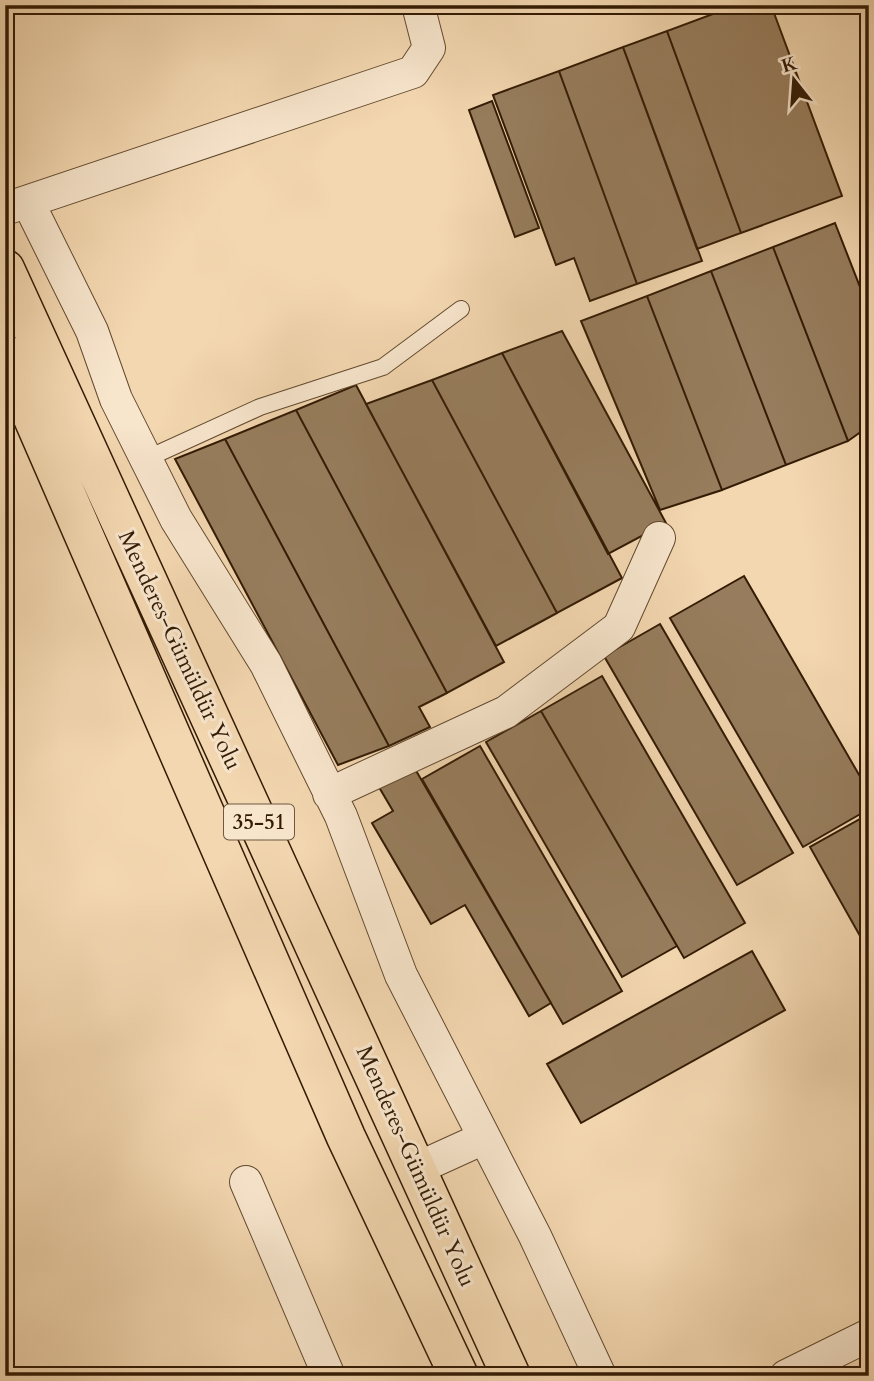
<svg xmlns="http://www.w3.org/2000/svg" width="874" height="1381" viewBox="0 0 874 1381" font-family="Cardo,serif">
	<rect width="100%" height="100%" fill="#f3d7b0"/>
	<filter id="stains"><feTurbulence type="fractalNoise" baseFrequency=".00286" numOctaves="4"/><feColorMatrix values="0 0 0 0 .2 0 0 0 0 .09 0 0 0 0 .02 0 0 0 .5 -.17"/></filter>
	<radialGradient id="worn" r=".72"><stop offset=".6" stop-color="#630" stop-opacity="0"/><stop offset="1" stop-color="#630" stop-opacity=".3"/></radialGradient>
	<path fill="#977d5d" stroke="#331b04" stroke-width="2" d="M 737,5 L 771,5 L 842,196 L 741,233 L 667,31 Z
		M 667,31 L 741,233 L 697,249 L 623,47 Z
		M 623,47 L 702,261 L 637,284 L 559,71 Z
		M 559,71 L 637,284 L 590,301 L 574,258 L 556,265 L 493,95 Z
		M 492,101 L 539,228 L 515,237 L 469,110 Z
		M 835,223 L 869,310 L 869,426 L 848,441 L 773,247 Z
		M 773,247 L 848,441 L 786,465 L 711,271 Z
		M 711,271 L 786,465 L 722,490 L 647,296 Z
		M 647,296 L 722,490 L 660,510 L 581,321 Z
		M 562,331 L 666,523 L 608,554 L 502,353 Z
		M 502,353 L 622,578 L 557,613 L 432,380 Z
		M 432,380 L 557,613 L 496,646 L 366,404 Z
		M 356,385 L 504,662 L 447,693 L 296,410 Z
		M 296,410 L 447,693 L 419,707 L 430,727 L 389,746 L 225,439 Z
		M 225,439 L 389,746 L 338,765 L 175,459 Z
		M 744,576 L 869,792 L 869,809 L 803,847 L 670,618 Z
		M 660,624 L 793,853 L 737,885 L 604,656 Z
		M 602,676 L 745,923 L 684,958 L 541,711 Z
		M 541,711 L 677,946 L 622,977 L 486,742 Z
		M 480,746 L 622,991 L 563,1024 L 422,779 Z
		M 411,762 L 551,1003 L 529,1016 L 465,905 L 431,924 L 372,823 L 393,811 L 376,782 Z
		M 869,814 L 869,952 L 810,847 Z
		M 752,951 L 785,1010 L 581,1123 L 547,1064 Z"/>
	<g fill="none" stroke-linecap="round" stroke-linejoin="round">
		<defs>
			<path id="service" d="M 146,459 L 260,407 L 383,367 L 461,309"/>
			<path id="minor" d="M 28,202 L 92,331 L 116,399 L 176,519 L 266,664 L 341,816 L 401,975 L 535,1236 L 600,1376
				M 5,209 L 413,72 L 429,48 L 418,5
				M 329,794 L 506,712 L 619,627 L 659,538
				M 418,1168 L 484,1138
				M 246,1182 L 329,1376
				M 786,1376 L 869,1335"/>
			<path id="primary" d="M 5,269 L 511,1376
				M 5,354 L 346,1137 L 459,1376"/>
		</defs>
		<use href="#service" stroke="#634a2f" stroke-width="18"/>
		<use href="#minor" stroke="#634a2f" stroke-width="34"/>
		<use href="#primary" stroke="#331b04" stroke-width="41"/>
		<use href="#service" stroke="#f7e5cc" stroke-width="16"/>
		<use href="#minor" stroke="#f7e5cc" stroke-width="32"/>
		<use href="#primary" stroke="#f3d7b0" stroke-width="38"/>
	</g>
	<g text-anchor="middle" dominant-baseline="central" stroke-width="6" stroke-linejoin="round" paint-order="stroke">
		<rect fill="#f7e5cc" stroke="#6e5840" stroke-width="2" x="224" y="804.5" width="70" height="35" rx="5"/>
		<g font-size="21" font-weight="bold" fill="#331b04">
			<text x="259" y="822">35-51</text>
		</g>
		<g font-size="23" fill="#331b04" stroke="#f7e5cc">
			<text transform="translate(180 650) rotate(65)">Menderes-Gümüldür Yolu</text>
			<text transform="translate(416 1166) rotate(66)">Menderes-Gümüldür Yolu</text>
		</g>
	</g>
	<rect width="874" height="1381" fill="none" stroke="#f3d7b0" stroke-width="28"/>
	<rect x="7" y="7" width="860" height="1367" fill="none" stroke="#331b04" stroke-width="3.5"/>
	<rect x="14" y="14" width="846" height="1353" fill="none" stroke="#331b04" stroke-width="2"/>
	<g transform="translate(794 80) rotate(343)" stroke="#f7e5cc" stroke-width="5" paint-order="stroke">
	<path d="M0-5L12 26L0 18L-12 26Z" fill="#331b04"/>
	<text y="-10" font-size="19" font-weight="bold" text-anchor="middle" fill="#331b04">K</text>
	</g>
	<rect width="100%" height="100%" filter="url(#stains)"/>
	<rect width="100%" height="100%" fill="url(#worn)"/>
</svg>
